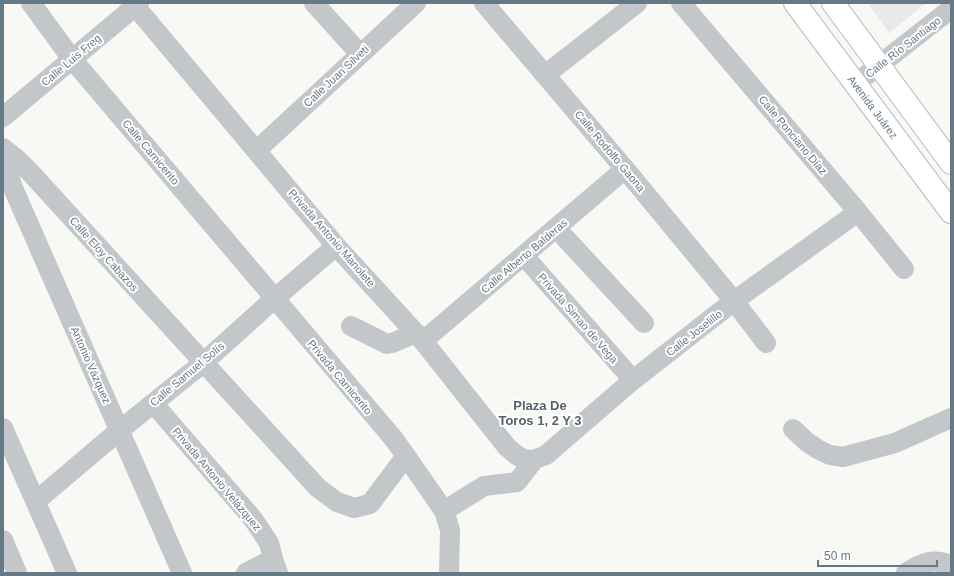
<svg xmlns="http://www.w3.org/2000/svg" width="954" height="576" viewBox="0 0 954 576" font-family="Arial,sans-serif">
	<rect width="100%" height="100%" fill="#f8f8f5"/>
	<path fill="#e8e9e8" d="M 868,3 L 926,3 L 889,33 Z"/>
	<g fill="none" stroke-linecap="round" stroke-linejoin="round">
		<defs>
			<g id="major">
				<path id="s1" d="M 795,3 L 951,212"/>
				<path d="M 833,3 L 951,163"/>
			</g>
		</defs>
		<use href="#major" stroke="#b6bbbe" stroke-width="24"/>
		<path stroke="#c3c7ca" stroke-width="20" d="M 31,3 L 72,59 L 393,438 L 406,456
			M 314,3 L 360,54
			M 484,3 L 625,169 L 734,301 L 766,343
			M 681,3 L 858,212 L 904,269
			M 135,6 L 336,246 L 423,341 L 507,447 C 522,460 526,464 546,455 L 633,380 L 734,301 L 858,212
			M 545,75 L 637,3
			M 855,84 L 951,9
			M 3,117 L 139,3
			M 3,148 L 18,160 L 30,172 L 318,488 L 337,502 L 354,508 L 370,504 L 406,456 L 444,511 L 450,530 L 449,573
			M 257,150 L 416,3
			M 3,157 L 13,188 L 182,573
			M 556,228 L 644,323
			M 524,256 L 633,380
			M 351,326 L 387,344 L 392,343 L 416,333
			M 423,341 L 625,169
			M 153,403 L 253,519 L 269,543 L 273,559 L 278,573
			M 3,428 L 67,573
			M 793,429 L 807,442 L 819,450 L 830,455 L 843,457 L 895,443 L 951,418
			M 36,501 L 120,430 L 203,363 L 274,299 L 336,246
			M 444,511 L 484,486 L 517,482 L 534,460
			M 3,540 L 17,573
			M 246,573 L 273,559
			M 906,573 C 922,562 933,558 951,565"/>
		<use href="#major" stroke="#fff" stroke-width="22"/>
	</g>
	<g text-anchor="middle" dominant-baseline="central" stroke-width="4" stroke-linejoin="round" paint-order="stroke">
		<g font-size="11" fill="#667986" stroke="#fff">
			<text transform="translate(903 47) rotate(-38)">Calle Río Santiago</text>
			<text transform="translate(71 60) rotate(-40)">Calle Luis Freg</text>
			<text transform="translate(336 76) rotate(-43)">Calle Juan Silveti</text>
			<text stroke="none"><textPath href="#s1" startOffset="130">Avenida Juárez</textPath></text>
			<text transform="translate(793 135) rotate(50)">Calle Ponciano Díaz</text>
			<text transform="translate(610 151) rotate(50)">Calle Rodolfo Gaona</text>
			<text transform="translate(151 152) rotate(50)">Calle Carnicerito</text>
			<text transform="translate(332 238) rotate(49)">Privada Antonio Manolete</text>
			<text transform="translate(104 254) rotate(48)">Calle Eloy Cabazos</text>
			<text transform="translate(524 256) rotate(-40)">Calle Alberto Balderas</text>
			<text transform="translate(578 318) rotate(49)">Privada Simao de Vega</text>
			<text transform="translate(694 333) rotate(-38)">Calle Joselillo</text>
			<text transform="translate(91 365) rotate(66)">Antonio Vázquez</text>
			<text transform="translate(187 374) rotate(-40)">Calle Samuel Solís</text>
			<text transform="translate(340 377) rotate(50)">Privada Carnicerito</text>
			<text transform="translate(217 479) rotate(50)">Privada Antonio Velázquez</text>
		</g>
		<g font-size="13" font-weight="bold" fill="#54626b" stroke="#fff">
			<text x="540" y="405">Plaza De<tspan x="540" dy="15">Toros 1, 2 Y 3</tspan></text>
		</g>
	</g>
	<rect width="954" height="576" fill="none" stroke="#667986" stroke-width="8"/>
	<path d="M818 560v6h119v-6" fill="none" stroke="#667986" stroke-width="2"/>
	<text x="824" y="560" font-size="12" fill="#667986" stroke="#ffffff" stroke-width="3" paint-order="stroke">50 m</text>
</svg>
